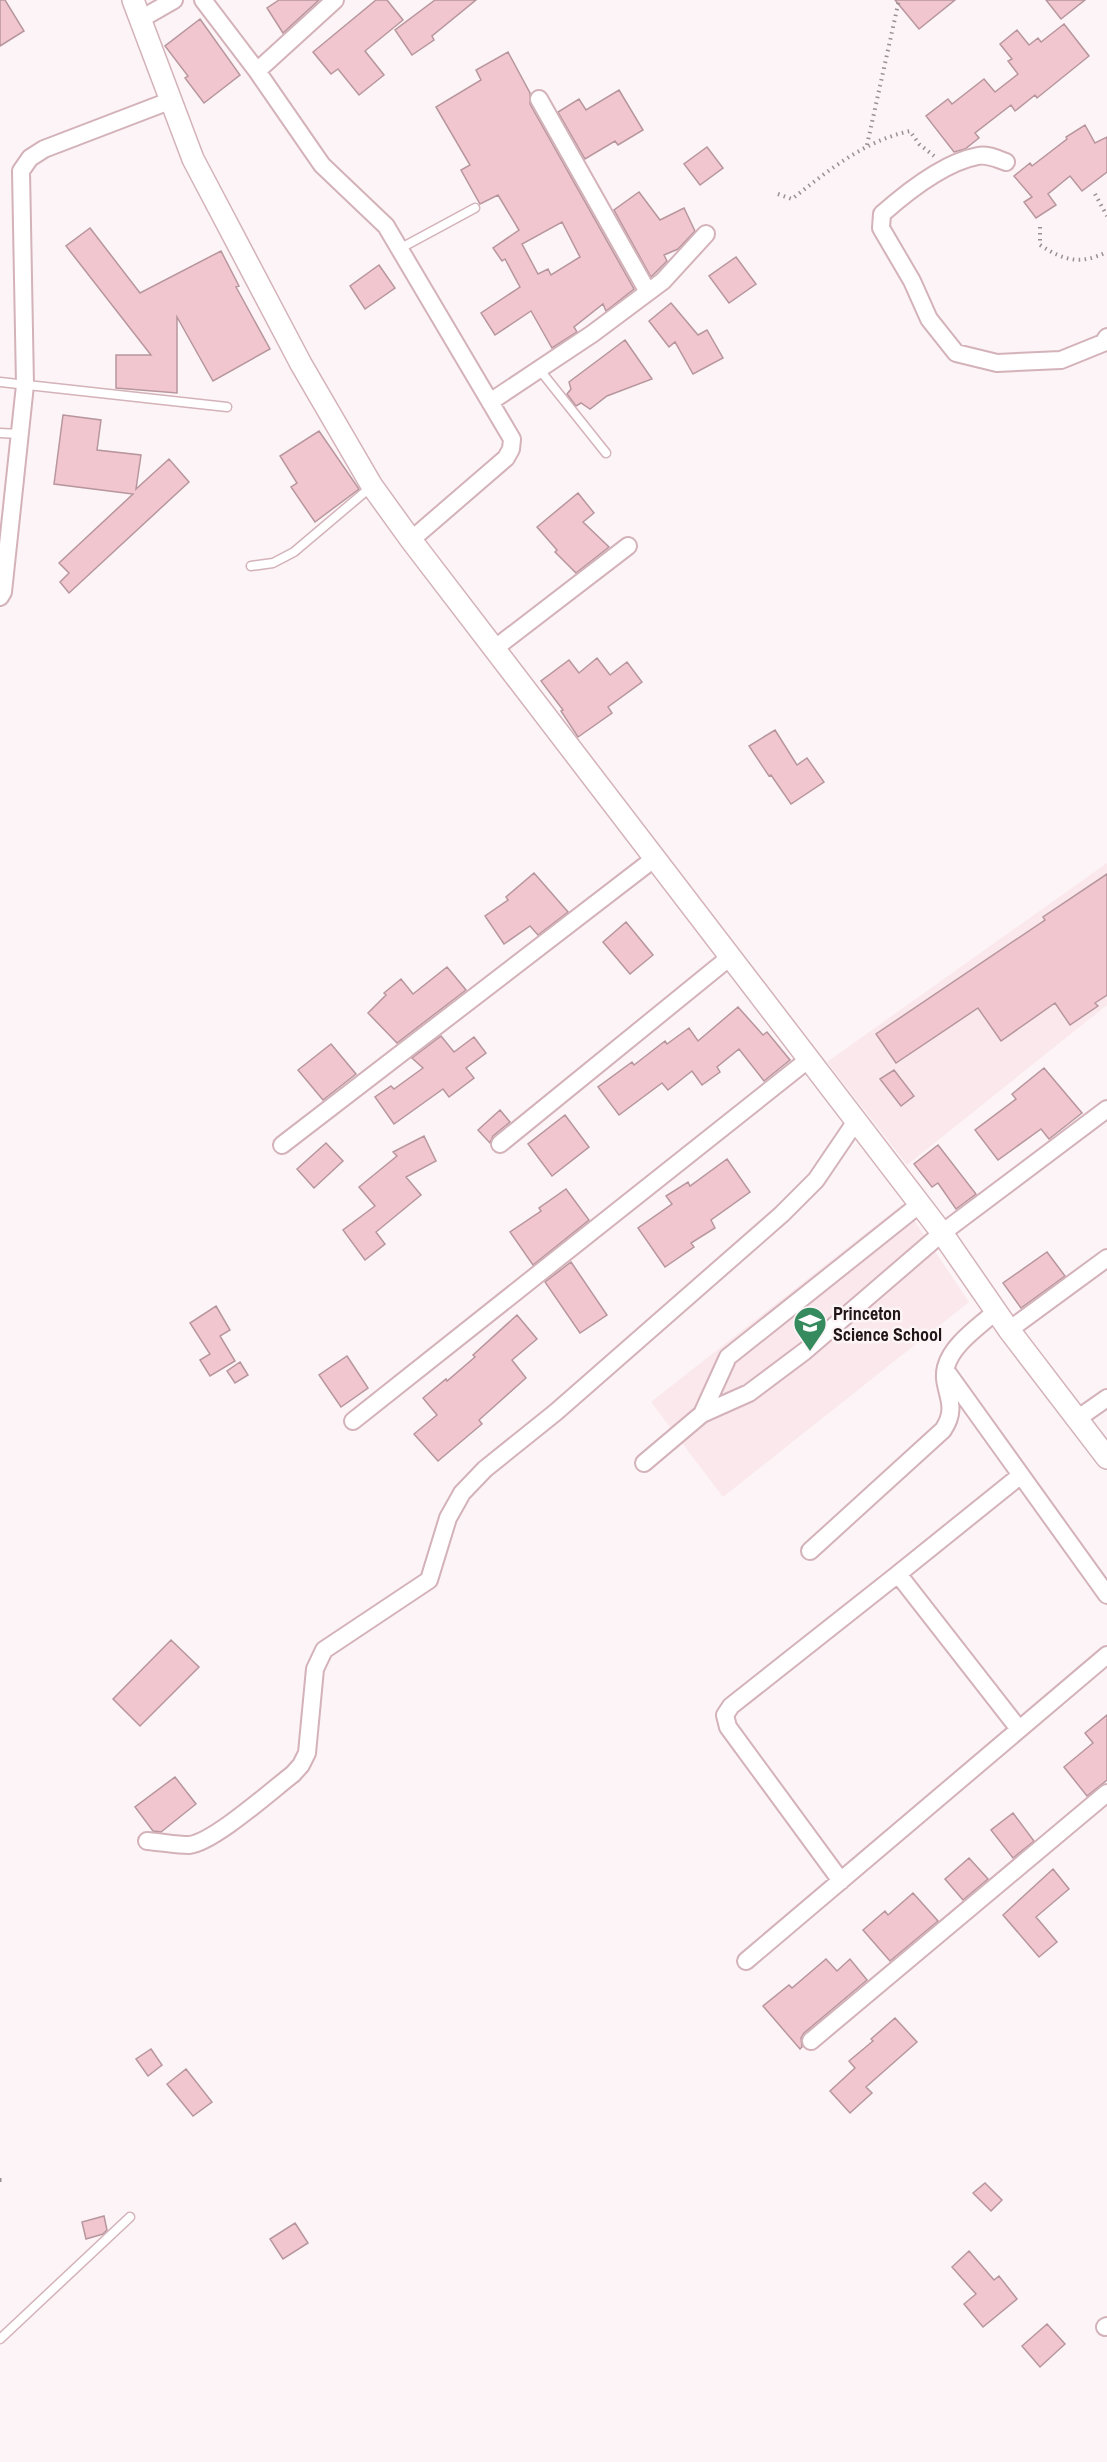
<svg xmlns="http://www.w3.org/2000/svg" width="1107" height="2462" viewBox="0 0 1107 2462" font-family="'Archivo Narrow',sans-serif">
	<rect width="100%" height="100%" fill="#fcf4f6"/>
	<path fill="#fae8ec" d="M 1107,863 L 1107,1005 L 907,1165 L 827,1062 Z
		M 903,1204 L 969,1302 L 723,1497 L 651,1402 Z"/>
	<path fill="#f2c6cf" stroke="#b7969e" stroke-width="1.5" fill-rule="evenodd" d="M 0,0 L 5,0 L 24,31 L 0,46 Z
		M 279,0 L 319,0 L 283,33 L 267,8 Z
		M 376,0 L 387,0 L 403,20 L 365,51 L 384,75 L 359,95 L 338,69 L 331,74 L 313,52 Z
		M 435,0 L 476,0 L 432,36 L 434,40 L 412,55 L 395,30 Z
		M 895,0 L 955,0 L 919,29 Z
		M 1046,0 L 1085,0 L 1061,19 Z
		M 200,19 L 240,75 L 204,103 L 185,78 L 188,76 L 165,46 Z
		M 1064,24 L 1089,56 L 1037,98 L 1035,95 L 1015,111 L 1011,105 L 975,133 L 979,138 L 965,149 L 954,152 L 926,116 L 948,99 L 952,104 L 984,79 L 995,92 L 1018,74 L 1008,61 L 1012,59 L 1000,44 L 1017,30 L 1029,45 L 1038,38 L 1041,42 Z
		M 508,52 L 530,93 L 530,104 L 634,289 L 606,311 L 603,304 L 574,327 L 577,332 L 552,348 L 531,311 L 495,335 L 481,313 L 520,287 L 505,259 L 502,261 L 493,248 L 519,230 L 498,195 L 480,204 L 461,170 L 470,165 L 436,107 L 481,80 L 476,70 ZM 562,222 L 580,257 L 551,275 L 548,269 L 538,274 L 522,244 Z
		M 619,90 L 643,130 L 618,145 L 615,141 L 585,159 L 558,112 L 579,99 L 586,110 Z
		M 1085,125 L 1095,143 L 1107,137 L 1107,172 L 1082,191 L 1070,176 L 1048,194 L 1056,205 L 1036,218 L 1024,202 L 1032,197 L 1014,176 L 1030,163 L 1032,166 L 1067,139 L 1066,137 Z
		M 707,147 L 723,168 L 700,185 L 684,164 Z
		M 639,192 L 660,220 L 684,208 L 695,231 L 678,249 L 664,255 L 667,261 L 651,277 L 614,210 Z
		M 90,228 L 140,293 L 221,251 L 239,286 L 236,287 L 270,349 L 213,381 L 177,317 L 177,393 L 116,388 L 116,355 L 151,355 L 66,246 Z
		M 736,257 L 756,284 L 729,303 L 709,276 Z
		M 379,265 L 395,288 L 365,309 L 350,286 Z
		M 671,303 L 698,335 L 707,330 L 723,358 L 693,374 L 675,342 L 669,347 L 649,321 Z
		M 625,340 L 652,379 L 607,396 L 590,409 L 581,403 L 576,406 L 567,394 L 571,389 L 569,382 Z
		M 63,415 L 101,420 L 97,450 L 141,455 L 136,489 L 169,459 L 189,482 L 69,593 L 60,582 L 69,573 L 59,563 L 133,494 L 54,484 Z
		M 319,431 L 359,489 L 315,522 L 291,487 L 297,483 L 280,456 Z
		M 578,493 L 594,513 L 583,522 L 609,547 L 576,573 L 555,552 L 557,550 L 537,527 Z
		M 597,658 L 610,675 L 627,662 L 642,682 L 608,707 L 612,713 L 578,737 L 561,711 L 563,710 L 541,681 L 569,660 L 579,673 Z
		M 775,730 L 797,765 L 807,758 L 824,782 L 791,804 L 771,775 L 769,776 L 749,746 Z
		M 534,873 L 568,912 L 538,935 L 530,926 L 504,944 L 485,916 L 508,900 L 506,897 Z
		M 1107,874 L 1107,995 L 1095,1003 L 1098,1006 L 1070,1025 L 1055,1003 L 1001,1041 L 978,1008 L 896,1063 L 876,1034 L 1045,920 L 1043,917 Z
		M 626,922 L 653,955 L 630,974 L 603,942 Z
		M 447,967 L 466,990 L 397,1043 L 368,1013 L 386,995 L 384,993 L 401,979 L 413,994 Z
		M 738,1007 L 763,1035 L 767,1032 L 790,1060 L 764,1081 L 739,1049 L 717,1067 L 720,1072 L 702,1085 L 692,1071 L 668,1090 L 662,1083 L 619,1115 L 598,1087 L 632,1062 L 634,1065 L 665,1041 L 667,1044 L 689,1028 L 698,1041 Z
		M 441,1036 L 454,1052 L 474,1037 L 486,1053 L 466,1068 L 474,1078 L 449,1097 L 443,1089 L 394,1124 L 375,1097 L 391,1086 L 394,1089 L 423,1068 L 412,1058 Z
		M 331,1044 L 356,1074 L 323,1100 L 298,1070 Z
		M 1044,1068 L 1082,1113 L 1049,1139 L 1041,1129 L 998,1160 L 975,1130 L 1016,1099 L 1012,1094 Z
		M 894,1070 L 914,1096 L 901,1106 L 880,1079 Z
		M 500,1110 L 510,1122 L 493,1136 L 490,1143 L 478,1130 Z
		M 565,1115 L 589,1147 L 552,1176 L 528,1144 Z
		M 424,1136 L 436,1161 L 406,1177 L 421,1195 L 376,1232 L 385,1244 L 365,1260 L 343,1230 L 375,1206 L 359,1187 L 397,1156 L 393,1152 Z
		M 326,1143 L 343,1161 L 314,1188 L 297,1169 Z
		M 938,1145 L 976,1194 L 956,1209 L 938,1183 L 932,1187 L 914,1164 Z
		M 727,1159 L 750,1192 L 711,1220 L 715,1228 L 691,1243 L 694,1247 L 665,1267 L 638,1228 L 672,1204 L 666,1196 L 688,1182 L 690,1186 Z
		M 566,1189 L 589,1220 L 533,1265 L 510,1232 L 541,1211 L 539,1208 Z
		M 1047,1252 L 1065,1276 L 1021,1308 L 1003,1283 Z
		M 571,1262 L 607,1315 L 580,1333 L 545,1282 Z
		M 216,1306 L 230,1330 L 220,1336 L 235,1361 L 210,1376 L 200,1360 L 210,1354 L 190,1323 Z
		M 517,1315 L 537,1339 L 512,1360 L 526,1378 L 479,1420 L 482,1424 L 438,1461 L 414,1434 L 437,1415 L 423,1398 L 446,1379 L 447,1381 L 475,1357 L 473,1355 Z
		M 347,1356 L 368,1388 L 341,1407 L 319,1375 Z
		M 240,1362 L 248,1375 L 235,1383 L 227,1371 Z
		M 171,1640 L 199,1667 L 140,1726 L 113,1699 Z
		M 1107,1715 L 1107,1780 L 1087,1796 L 1064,1767 L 1093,1743 L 1085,1733 Z
		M 175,1777 L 196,1804 L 161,1832 L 153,1831 L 135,1807 Z
		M 1013,1813 L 1034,1841 L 1013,1858 L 991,1830 Z
		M 969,1858 L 988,1879 L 963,1900 L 945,1879 Z
		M 1053,1869 L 1069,1889 L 1036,1917 L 1057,1942 L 1039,1957 L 1003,1915 Z
		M 913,1893 L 938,1921 L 890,1961 L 863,1930 L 885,1911 L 888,1915 Z
		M 826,1959 L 837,1971 L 850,1959 L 867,1980 L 804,2033 L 801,2038 L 802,2047 L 800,2049 L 763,2006 L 789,1985 L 792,1988 Z
		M 895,2018 L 917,2042 L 866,2087 L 872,2093 L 850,2113 L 830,2091 L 855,2068 L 849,2061 L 873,2041 L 871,2039 Z
		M 151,2049 L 162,2065 L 148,2076 L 136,2059 Z
		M 186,2069 L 212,2102 L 193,2116 L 167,2084 Z
		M 985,2183 L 1002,2200 L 991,2211 L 973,2193 Z
		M 104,2216 L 107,2230 L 103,2234 L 86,2239 L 82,2222 Z
		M 295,2223 L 308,2243 L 283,2259 L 270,2239 Z
		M 969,2251 L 994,2280 L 999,2276 L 1017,2299 L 983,2327 L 964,2304 L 976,2294 L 952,2267 Z
		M 1047,2324 L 1065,2344 L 1040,2367 L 1022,2346 Z"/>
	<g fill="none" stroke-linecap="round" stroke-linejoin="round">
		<defs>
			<path id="service" d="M 401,248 L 475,208
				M 539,369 L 606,453
				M 0,382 L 227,407
				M 0,433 L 19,434
				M 251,566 L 273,563 L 294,552 L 372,486
				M 0,2339 L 130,2217"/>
			<path id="minor" d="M 203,0 L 257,71 L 322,165 L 386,226 L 512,439 L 511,449 L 506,458 L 411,540
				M 139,20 L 174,0
				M 257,71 L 335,0
				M 539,99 L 648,292
				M 1006,162 C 997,159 988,154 978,156 C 945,162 908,191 882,214 L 881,228 L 912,281 L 929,319 L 956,353 L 997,363 L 1061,360 L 1103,343 L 1107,337
				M 490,402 L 592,334 L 663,281 L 706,234
				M 0,597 L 3,592 L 25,385 L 21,171 L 30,158 L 44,149 L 172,100
				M 494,649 L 628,546
				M 500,1144 L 730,957
				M 282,1145 L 655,858
				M 1009,1330 L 1107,1258
				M 947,1372 L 1107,1595
				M 702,1414 L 728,1357 L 920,1204
				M 1077,1419 L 1107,1398
				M 353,1421 L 809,1059
				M 644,1463 L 702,1414 L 749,1393 L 805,1351 L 942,1233 L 1107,1109
				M 810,1551 L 943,1430 C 961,1404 940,1389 946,1367 C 952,1344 979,1327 996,1311
				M 898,1574 L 1021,1475
				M 147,1841 C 161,1842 176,1845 189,1845 C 213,1843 272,1790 293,1774 L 301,1765 L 307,1753 L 315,1669 L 324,1650 L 429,1580 L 448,1518 L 462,1493 L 485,1469 L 556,1412 L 782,1214 L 816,1180 L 856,1121
				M 841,1881 L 728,1727 L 725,1715 L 731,1706 L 898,1574 L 1019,1729
				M 746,1961 L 1107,1655
				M 811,2041 L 1107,1793
				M 1105,2327 L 1107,2326"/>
			<path id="tertiary" d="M 133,0 L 193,159 L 301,364 L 372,486 L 411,540 L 942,1233 L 1009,1330 L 1107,1458"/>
		</defs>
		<use href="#service" stroke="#d4b2b9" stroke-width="11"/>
		<use href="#minor" stroke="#d4b2b9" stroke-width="20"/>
		<use href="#tertiary" stroke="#d4b2b9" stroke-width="24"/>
		<path stroke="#9a9093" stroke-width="4" stroke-dasharray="1.5 4.5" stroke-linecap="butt" d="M 867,145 L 899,0
			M 778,194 L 792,199 C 829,170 864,141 910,131 L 919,144 L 934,156
			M 1095,194 L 1107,216
			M 1040,227 L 1040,245 C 1065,261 1080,265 1107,252
			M 0,2180 L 2,2180"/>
		<use href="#service" stroke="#fff" stroke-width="8"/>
		<use href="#minor" stroke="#fff" stroke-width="16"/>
		<use href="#tertiary" stroke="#fff" stroke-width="21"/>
	</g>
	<defs>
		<symbol id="school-pin" viewBox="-11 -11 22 30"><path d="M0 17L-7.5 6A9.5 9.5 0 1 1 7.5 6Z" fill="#358a5e" stroke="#fcf4f6"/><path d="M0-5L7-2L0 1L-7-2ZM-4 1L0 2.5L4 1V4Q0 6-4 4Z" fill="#fff"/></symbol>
	</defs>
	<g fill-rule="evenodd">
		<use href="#school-pin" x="791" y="1304" width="38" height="52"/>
	</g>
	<g text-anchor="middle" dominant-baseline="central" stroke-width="5" stroke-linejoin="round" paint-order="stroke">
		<g font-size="18" font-weight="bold" fill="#221619" stroke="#fcf4f6" text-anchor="start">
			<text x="833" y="1313">Princeton<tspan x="833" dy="21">Science School</tspan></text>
		</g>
	</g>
</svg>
